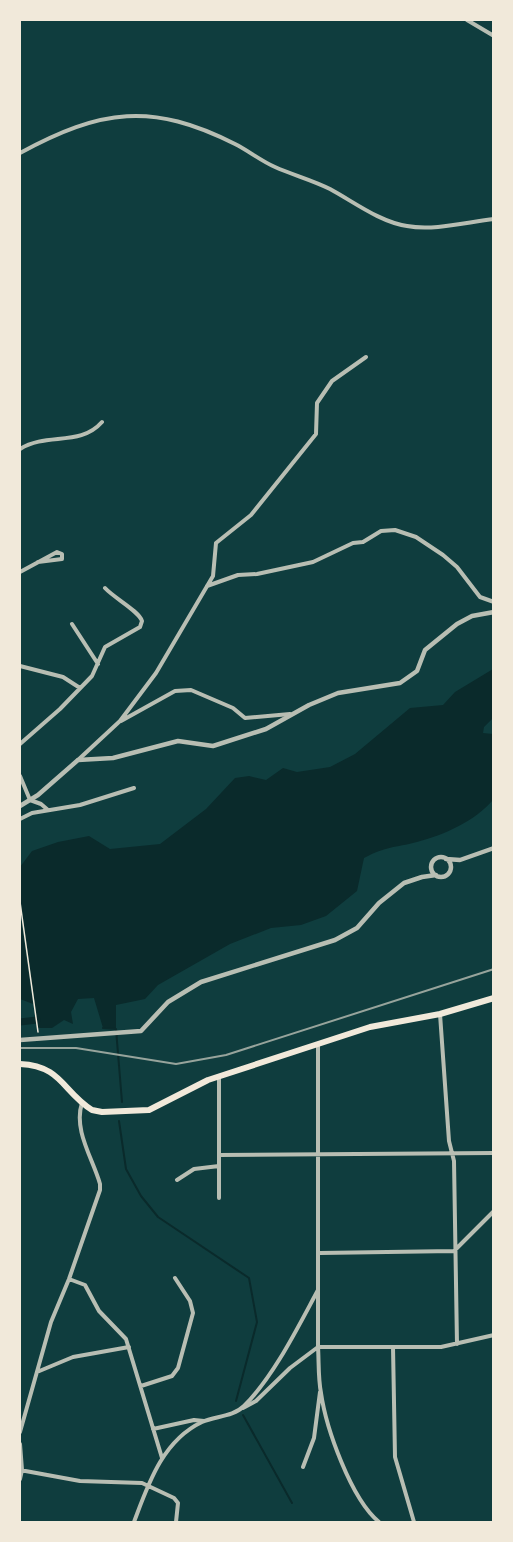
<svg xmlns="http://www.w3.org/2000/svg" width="513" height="1542" viewBox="0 0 513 1542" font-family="'IBM Plex Sans',sans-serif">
	<rect width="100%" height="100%" fill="#0f3d3e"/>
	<path fill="#0a2a2b" d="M 493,669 L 493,718 L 484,727 L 483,733 L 493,734 L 493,800 C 475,821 444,835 417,842 C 394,848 387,846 364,858 L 357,891 L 326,916 L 301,925 L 271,928 L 230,944 L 158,985 L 145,999 L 116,1005 L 116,1029 L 103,1028 L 94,998 L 78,999 L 71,1012 L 73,1024 L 64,1020 L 52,1028 L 38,1028 L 20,895 L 20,867 L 32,851 L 58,842 L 89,836 L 110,849 L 160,844 L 206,809 L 235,778 L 249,776 L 266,780 L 283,768 L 297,772 L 330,767 L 355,754 L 410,708 L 443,705 L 455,692 Z
		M 20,912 L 33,1004 L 20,999 Z"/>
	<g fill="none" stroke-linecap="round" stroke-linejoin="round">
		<path stroke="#0a2a2b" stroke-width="2" d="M 103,1028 L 116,1029 L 122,1102
			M 119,1121 L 126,1169 L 141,1196 L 158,1217 L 249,1278 L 257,1322 L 236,1401
			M 243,1415 L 292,1503"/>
		<path stroke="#0a2a2b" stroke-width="7" d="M 20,1022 L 37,1020"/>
		<path stroke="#f1e9da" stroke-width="1.5" d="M 20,902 L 38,1032"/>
		<path stroke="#b8beb3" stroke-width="4" d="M 467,20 L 494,36
			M 20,153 C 101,109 152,102 235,144 C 249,151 261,161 275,167 C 293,175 312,180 330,189 C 354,202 380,222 407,226 C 434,231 467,222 494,219
			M 20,449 C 47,432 80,447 102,422
			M 20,572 L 57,552 L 62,554 L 62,559 L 38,562
			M 207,586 L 238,575 L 257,574 L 313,562 L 353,543 L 363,542 L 381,531 L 395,530 L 416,537 L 443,555 L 457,567 L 480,597 L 494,602
			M 72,624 L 98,664
			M 20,666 L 63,677 L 80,688
			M 121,721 L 175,691 L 191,690 L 233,708 L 245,718 L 290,714
			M 20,744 L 60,709 L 92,676 L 105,647 L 140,627 L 142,621 C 139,611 114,598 105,588
			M 78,760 L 120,721 L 156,673 L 213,576 L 216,543 L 251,515 L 316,434 L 317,403 L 332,381 L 366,357
			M 20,776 L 30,800 L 41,804 L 48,810
			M 20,819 L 32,813 L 80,805 L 134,788
			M 440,1014 L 449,1141 L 454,1161 L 457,1344
			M 318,1044 L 318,1347 C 319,1362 318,1378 321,1393 C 326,1428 351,1499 379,1522
			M 219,1155 L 494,1153
			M 177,1180 L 194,1169 L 219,1166
			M 219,1198 L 219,1077
			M 320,1253 L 454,1251 L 494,1211
			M 69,1279 L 85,1285 L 99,1311 L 126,1339 L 162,1458
			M 393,1347 L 395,1457 L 414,1522
			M 37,1372 L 73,1357 L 129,1347
			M 141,1386 L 172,1376 L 178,1368 L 193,1313 L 190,1301 L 175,1278
			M 243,1408 L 256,1401 L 290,1368 L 318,1347 L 441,1347 L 494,1335
			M 153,1429 L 194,1420 L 204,1421
			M 20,1432 L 51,1322 L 69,1279 L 100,1190 L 100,1184 C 93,1159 73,1130 82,1103
			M 20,1444 L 22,1470 L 20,1479
			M 303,1467 L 314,1438 L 320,1392
			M 20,1470 L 80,1481 L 142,1483 L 174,1498 L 178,1503 L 176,1522
			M 134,1522 C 148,1485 162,1441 202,1422 C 215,1416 233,1417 244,1406 C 274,1376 298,1327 318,1290"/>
		<path stroke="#b8beb3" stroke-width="4.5" d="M 20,806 L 38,795 L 78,760 L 113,758 L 178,741 L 213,746 L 266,729 L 309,705 L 338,693 L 400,683 L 417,671 L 425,650 L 457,624 L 472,616 L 494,612
			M431 867a10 10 0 1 1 20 0a10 10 0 1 1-20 0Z
			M 446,859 L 460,860 L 494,848
			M 20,1040 L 141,1031 L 168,1002 L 201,982 L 335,940 L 357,928 L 379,903 L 404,883 L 422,877 L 436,875"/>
		<path stroke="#f1e9da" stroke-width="6" d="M 20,1064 C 62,1066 62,1091 92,1110 L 102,1112 L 149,1110 L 208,1080 L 318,1044 L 370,1027 L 440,1014 L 494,998"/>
		<path stroke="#97a49c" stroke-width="2" d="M 20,1048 L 76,1048 L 176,1064 L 226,1055 L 494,969"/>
	</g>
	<rect width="513" height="1542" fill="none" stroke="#f1e9da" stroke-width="42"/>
</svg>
